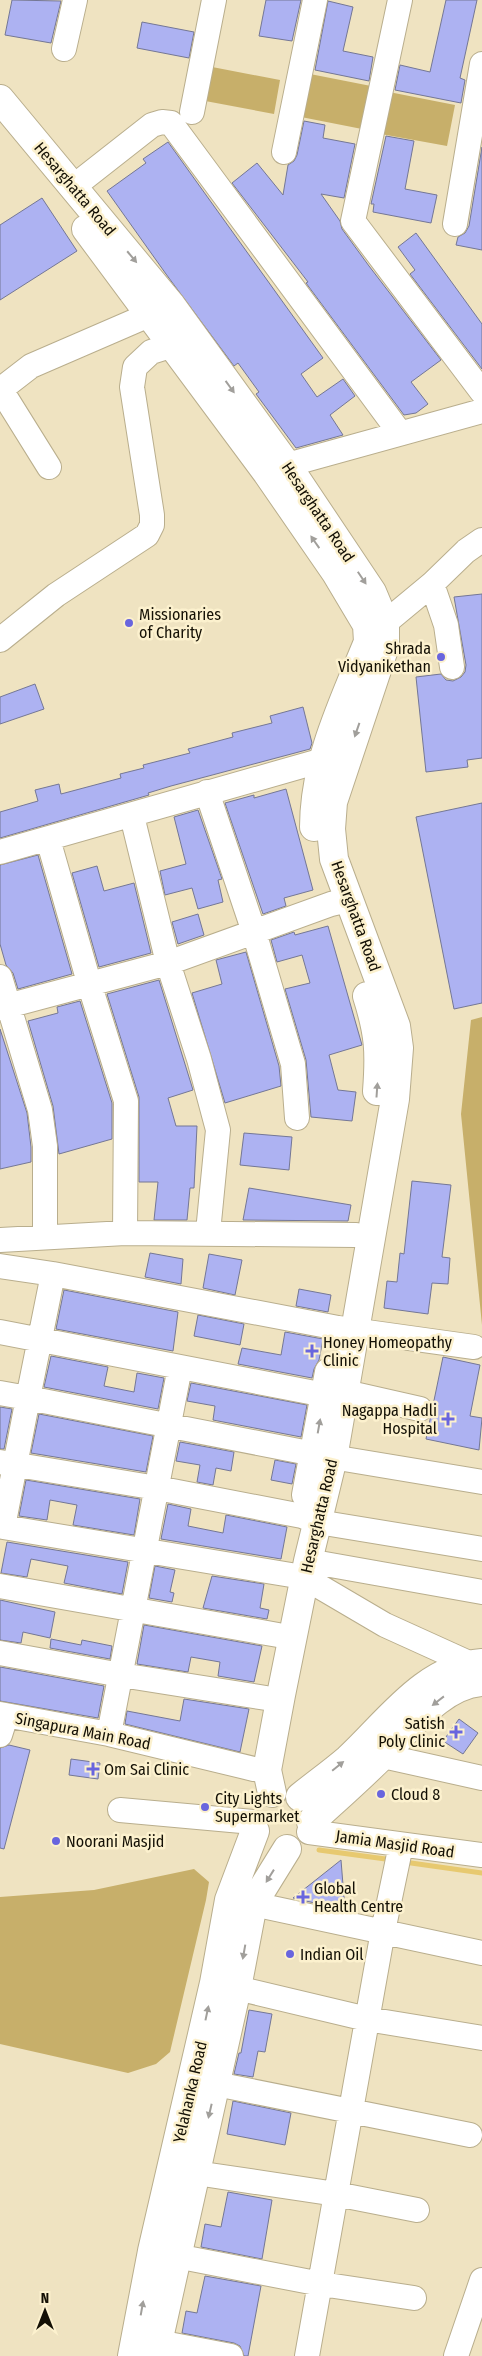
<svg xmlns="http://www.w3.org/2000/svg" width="482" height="2356" viewBox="0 0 482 2356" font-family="'Fira Sans Condensed',sans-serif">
	<rect width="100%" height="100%" fill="#efe3c1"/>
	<path fill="#c7af6a" d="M 207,66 L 280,80 L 274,114 L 200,100 Z
		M 305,73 L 371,86 L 362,129 L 296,116 Z
		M 389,92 L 455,105 L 447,146 L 381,134 Z
		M 482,1017 L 482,1325 L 461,1114 L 471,1020 Z
		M 194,1869 L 209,1882 L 206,1900 L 170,2052 L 156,2064 L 128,2073 L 0,2044 L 0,1897 L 94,1890 Z"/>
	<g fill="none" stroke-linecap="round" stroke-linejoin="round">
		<path stroke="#e7c970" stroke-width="5" d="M 319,1850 L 393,1860
			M 404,1862 L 482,1873"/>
	</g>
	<path fill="#adb2f2" stroke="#747795" d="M 12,0 L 61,1 L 51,43 L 5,35 Z
		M 266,0 L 301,0 L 292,41 L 259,36 Z
		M 446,0 L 477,0 L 460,78 L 465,80 L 461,103 L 395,90 L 400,65 L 430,72 Z
		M 328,1 L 353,7 L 343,51 L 373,57 L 369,81 L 315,70 Z
		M 142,22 L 194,32 L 189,58 L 137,48 Z
		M 304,121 L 325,125 L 323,138 L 355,144 L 344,198 L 321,194 L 340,221 L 342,229 L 369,266 L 441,360 L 411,382 L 428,404 L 416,413 L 404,415 L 306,283 L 308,282 L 232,183 L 257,163 L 283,195 L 288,165 L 294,161 L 297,155 Z
		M 386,136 L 414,141 L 405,189 L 437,195 L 431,223 L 373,212 L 374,204 L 371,204 Z
		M 168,142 L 323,358 L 301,374 L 317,397 L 343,379 L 355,396 L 330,415 L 343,435 L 296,448 L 256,394 L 259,392 L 238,363 L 234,366 L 166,274 L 107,191 L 146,163 L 143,159 Z
		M 482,147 L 482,250 L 456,245 L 458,237 L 465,233 L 469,226 Z
		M 42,198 L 77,251 L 0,300 L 0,225 Z
		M 416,233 L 482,324 L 482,369 L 410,274 L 415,270 L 398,247 Z
		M 482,594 L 482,758 L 467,760 L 468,767 L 426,772 L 416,677 L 441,674 L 446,680 L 453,681 L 461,677 L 465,672 L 466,665 L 454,597 Z
		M 35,684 L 44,709 L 0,724 L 0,697 Z
		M 303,707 L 312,743 L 310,749 L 171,786 L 148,793 L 149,795 L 0,838 L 0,812 L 38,801 L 35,790 L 59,784 L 61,794 L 121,778 L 120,774 L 144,768 L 143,765 L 190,753 L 188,749 L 233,737 L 232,733 L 272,723 L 270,716 Z
		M 286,789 L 313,890 L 284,898 L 286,906 L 263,914 L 225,803 L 254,795 L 254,798 Z
		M 482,803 L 482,1003 L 454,1009 L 416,817 Z
		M 198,810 L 222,879 L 218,880 L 223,902 L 198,909 L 192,888 L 165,895 L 160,871 L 186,864 L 174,817 Z
		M 38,855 L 72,974 L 18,989 L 13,973 L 6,965 L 0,944 L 0,865 Z
		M 97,866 L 104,891 L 134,883 L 151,953 L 99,967 L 72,873 Z
		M 198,914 L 204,935 L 178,944 L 172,922 Z
		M 328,926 L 362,1045 L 329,1055 L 338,1090 L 356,1092 L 352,1121 L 311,1117 L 306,1060 L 285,989 L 310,983 L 302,955 L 277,962 L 271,940 L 294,932 L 295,935 Z
		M 246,952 L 279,1066 L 281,1086 L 225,1103 L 192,993 L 222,984 L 216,960 Z
		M 159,980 L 193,1090 L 168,1098 L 176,1126 L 197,1126 L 194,1188 L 190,1188 L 187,1220 L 154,1220 L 158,1182 L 139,1182 L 139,1097 L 107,994 Z
		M 80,1001 L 112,1103 L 112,1139 L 59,1154 L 53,1106 L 28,1021 L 58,1013 L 57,1007 Z
		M 0,1029 L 27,1113 L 31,1147 L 31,1162 L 0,1169 Z
		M 244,1133 L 292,1137 L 289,1170 L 240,1165 Z
		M 412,1181 L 451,1185 L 442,1257 L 450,1258 L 448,1284 L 432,1283 L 428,1314 L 384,1308 L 387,1281 L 397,1282 L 400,1253 L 404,1254 Z
		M 249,1188 L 351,1205 L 348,1221 L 243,1220 Z
		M 150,1253 L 183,1259 L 181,1284 L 145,1277 Z
		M 209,1254 L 242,1260 L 235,1295 L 203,1288 Z
		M 299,1289 L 331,1295 L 328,1312 L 296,1306 Z
		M 64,1290 L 178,1312 L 173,1351 L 56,1329 Z
		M 198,1315 L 244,1324 L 240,1345 L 194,1336 Z
		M 285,1332 L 323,1339 L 319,1360 L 314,1369 L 312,1378 L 238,1364 L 242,1348 L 281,1355 Z
		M 51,1356 L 108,1367 L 104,1386 L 134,1392 L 137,1373 L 164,1378 L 158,1409 L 44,1387 Z
		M 443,1357 L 480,1365 L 470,1416 L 482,1418 L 479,1450 L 426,1439 Z
		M 191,1383 L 307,1405 L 301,1437 L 213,1420 L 215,1406 L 187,1401 Z
		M 0,1407 L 12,1409 L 4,1449 L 0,1449 Z
		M 39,1414 L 153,1436 L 146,1472 L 31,1453 Z
		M 180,1442 L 234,1452 L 231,1471 L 216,1468 L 213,1485 L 197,1482 L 200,1465 L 176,1461 Z
		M 275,1460 L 296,1464 L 292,1484 L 271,1480 Z
		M 26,1480 L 140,1499 L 134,1535 L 73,1525 L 77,1505 L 50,1500 L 47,1520 L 19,1516 Z
		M 168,1504 L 191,1509 L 188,1526 L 223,1533 L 226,1515 L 287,1527 L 281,1559 L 161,1539 Z
		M 7,1542 L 128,1562 L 122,1594 L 64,1583 L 68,1566 L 31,1559 L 27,1577 L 1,1573 Z
		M 155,1566 L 175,1570 L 170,1592 L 174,1593 L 172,1602 L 149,1598 Z
		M 212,1576 L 264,1584 L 260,1608 L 269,1610 L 267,1619 L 203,1608 Z
		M 0,1600 L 55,1612 L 50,1638 L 23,1632 L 21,1643 L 0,1640 Z
		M 144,1625 L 262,1646 L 254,1682 L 218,1676 L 220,1662 L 191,1657 L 188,1672 L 137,1664 Z
		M 51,1639 L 81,1645 L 82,1640 L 112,1646 L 110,1659 L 50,1648 Z
		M 0,1667 L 104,1686 L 98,1718 L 0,1701 Z
		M 184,1699 L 249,1709 L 240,1752 L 125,1724 L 127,1711 L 180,1721 Z
		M 459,1719 L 478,1733 L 463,1754 L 443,1741 Z
		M 9,1745 L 30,1750 L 4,1849 L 0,1848 L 0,1748 Z
		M 71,1759 L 100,1763 L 98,1779 L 69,1775 Z
		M 341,1860 L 345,1910 L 293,1898 Z
		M 249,2010 L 272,2014 L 265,2052 L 258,2051 L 253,2077 L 234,2074 L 239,2053 L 241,2053 Z
		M 233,2101 L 291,2113 L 285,2145 L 227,2134 Z
		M 228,2192 L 272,2200 L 262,2259 L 201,2247 L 205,2224 L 221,2227 Z
		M 205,2276 L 261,2286 L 248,2356 L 244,2356 L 240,2346 L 234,2343 L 182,2333 L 186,2311 L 197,2313 Z"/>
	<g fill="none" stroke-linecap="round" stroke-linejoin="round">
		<defs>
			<path id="minor" d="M 400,0 L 353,221 L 482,392
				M 64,49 L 75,0
				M 192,112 L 214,0
				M 284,152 L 315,0
				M 73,187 L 152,125 L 162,122 L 171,123 L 400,433
				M 455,224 L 482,64
				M 0,390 L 31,366 L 165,308
				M 1,390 L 49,467
				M 271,472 L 287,465 L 482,411
				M 432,584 L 446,625 L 452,667
				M 385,623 L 432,584 L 466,551 L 482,540
				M 0,640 L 56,595 L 147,535 L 152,525 L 152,515 L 132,387 L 135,367 L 151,352 L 173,345
				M 207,792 L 254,932 L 293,1064 L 297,1118
				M 132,816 L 168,963 L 199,1059 L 218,1130 L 208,1232
				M 48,839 L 90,986 L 126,1101 L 125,1233
				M 0,852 L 323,760
				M 0,977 L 40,1110 L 45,1146 L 45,1237
				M 0,1008 L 168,963 L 331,904 L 348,900
				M 0,1240 L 125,1233 L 356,1235
				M 0,1266 L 53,1274
				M 0,1332 L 325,1395 L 345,1392 L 420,1409
				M 0,1393 L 28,1398 L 53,1274 L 338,1328 L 474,1347
				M 0,1462 L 157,1488 L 302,1516 L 318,1522 L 482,1549
				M 308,1561 L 482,1592
				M 291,1575 L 3,1527 L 28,1398 L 314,1454 L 482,1482
				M 305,1578 L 385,1625 L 471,1664
				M 0,1586 L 278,1635
				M 0,1653 L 121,1675 L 266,1698
				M 0,1714 L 109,1734 L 254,1769 L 267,1770
				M 109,1734 L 180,1367
				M 0,1735 L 6,1716
				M 383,1756 L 482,1778
				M 120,1810 L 253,1822
				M 309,1832 L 482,1855
				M 253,1904 L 482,1953
				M 237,1988 L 367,2019 L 482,2038
				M 216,2084 L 470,2135
				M 196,2173 L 336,2194 L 417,2210
				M 176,2256 L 321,2284 L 414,2298
				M 158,2342 L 231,2356
				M 307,2356 L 383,1931 L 401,1845
				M 456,2356 L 482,2280"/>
			<path id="major" d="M 0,99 L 171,305 L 287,465 L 372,592 L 385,623 L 385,646 L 333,802 L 331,829 L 334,859 L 396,1026 L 399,1048 L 395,1099 L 333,1458 L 308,1561 L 281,1695 L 267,1770 L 272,1793
				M 86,229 L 267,473 L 336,573 L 367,625 L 368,642 C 344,701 314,761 314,827
				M 367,996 C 379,1034 380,1052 377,1091
				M 306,1495 L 329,1372
				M 300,1797 C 316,1784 333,1772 348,1759 C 388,1722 424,1668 482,1663
				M 311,1822 C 335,1800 359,1779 382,1756 C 410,1729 440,1685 482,1682
				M 132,2356 L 152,2251 L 214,1983 L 229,1900 L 255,1831
				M 155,2356 L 237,1988 L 253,1904 L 287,1849"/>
		</defs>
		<use href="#minor" stroke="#b9ae8d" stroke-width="26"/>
		<use href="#major" stroke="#b9ae8d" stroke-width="30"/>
		<use href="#minor" stroke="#fff" stroke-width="24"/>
		<use href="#major" stroke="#fff" stroke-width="28"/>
	</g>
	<defs><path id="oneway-solid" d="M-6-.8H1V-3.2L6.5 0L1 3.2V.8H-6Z" transform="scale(1.25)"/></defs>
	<g fill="#a19f9b">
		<use href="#oneway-solid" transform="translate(132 257) rotate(50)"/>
		<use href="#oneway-solid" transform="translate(230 387) rotate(54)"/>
		<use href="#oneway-solid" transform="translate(315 542) rotate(-125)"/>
		<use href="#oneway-solid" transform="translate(362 578) rotate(56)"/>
		<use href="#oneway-solid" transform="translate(357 730) rotate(109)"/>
		<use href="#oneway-solid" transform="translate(377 1090) rotate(-86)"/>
		<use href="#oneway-solid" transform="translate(319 1426) rotate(-80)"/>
		<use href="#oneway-solid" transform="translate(438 1701) rotate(142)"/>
		<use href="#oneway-solid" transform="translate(338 1766) rotate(-39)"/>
		<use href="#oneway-solid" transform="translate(270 1876) rotate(122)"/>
		<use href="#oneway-solid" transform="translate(244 1952) rotate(100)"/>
		<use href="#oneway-solid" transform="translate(207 2013) rotate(-78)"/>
		<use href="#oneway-solid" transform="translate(210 2111) rotate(103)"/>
		<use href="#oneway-solid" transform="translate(142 2308) rotate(-80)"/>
	</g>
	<g fill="#6965de" stroke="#fcf1ce" stroke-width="2">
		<circle cx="129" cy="623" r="5"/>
		<circle cx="441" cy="657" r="5"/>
		<path d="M309.5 1343.5h5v5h5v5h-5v5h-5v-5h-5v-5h5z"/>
		<path d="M445.5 1411.5h5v5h5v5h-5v5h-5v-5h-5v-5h5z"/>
		<path d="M453.5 1724.5h5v5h5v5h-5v5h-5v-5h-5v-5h5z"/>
		<path d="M90.5 1761.5h5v5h5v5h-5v5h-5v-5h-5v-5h5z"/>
		<circle cx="381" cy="1794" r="5"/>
		<circle cx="205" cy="1807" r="5"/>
		<circle cx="56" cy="1841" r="5"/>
		<path d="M300.5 1889.5h5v5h5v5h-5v5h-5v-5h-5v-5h5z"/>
		<circle cx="290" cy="1954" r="5"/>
	</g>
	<g text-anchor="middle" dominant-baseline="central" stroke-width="5" stroke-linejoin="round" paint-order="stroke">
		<g font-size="16" fill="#141005" stroke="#fcf1ce">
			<text transform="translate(75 189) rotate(50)">Hesarghatta Road</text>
			<text transform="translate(318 512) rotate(56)">Hesarghatta Road</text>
			<text transform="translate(356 916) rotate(70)">Hesarghatta Road</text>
			<text transform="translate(319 1516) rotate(-77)">Hesarghatta Road</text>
			<text transform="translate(83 1731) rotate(11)">Singapura Main Road</text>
			<text transform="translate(395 1844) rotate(8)">Jamia Masjid Road</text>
			<text transform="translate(190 2092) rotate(-77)">Yelahanka Road</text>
		</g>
		<g font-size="16" fill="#141005" stroke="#fcf1ce" text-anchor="start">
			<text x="139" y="614">Missionaries<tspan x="139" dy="18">of Charity</tspan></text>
			<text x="431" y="648" text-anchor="end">Shrada<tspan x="431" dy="18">Vidyanikethan</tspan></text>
			<text x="323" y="1342">Honey Homeopathy<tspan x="323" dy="18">Clinic</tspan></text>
			<text x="437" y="1410" text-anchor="end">Nagappa Hadli<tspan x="437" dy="18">Hospital</tspan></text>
			<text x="445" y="1723" text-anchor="end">Satish<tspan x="445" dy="18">Poly Clinic</tspan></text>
			<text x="104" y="1769">Om Sai Clinic</text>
			<text x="391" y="1794">Cloud 8</text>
			<text x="215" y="1798">City Lights<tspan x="215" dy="18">Supermarket</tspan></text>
			<text x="66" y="1841">Noorani Masjid</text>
			<text x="314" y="1888">Global<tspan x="314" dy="18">Health Centre</tspan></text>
			<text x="300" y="1954">Indian Oil</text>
		</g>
	</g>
	<g transform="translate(45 2311)" stroke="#fcf1ce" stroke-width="4" paint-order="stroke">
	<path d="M0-4L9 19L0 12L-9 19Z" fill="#141005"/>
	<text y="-8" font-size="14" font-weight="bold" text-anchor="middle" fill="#141005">N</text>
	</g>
</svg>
